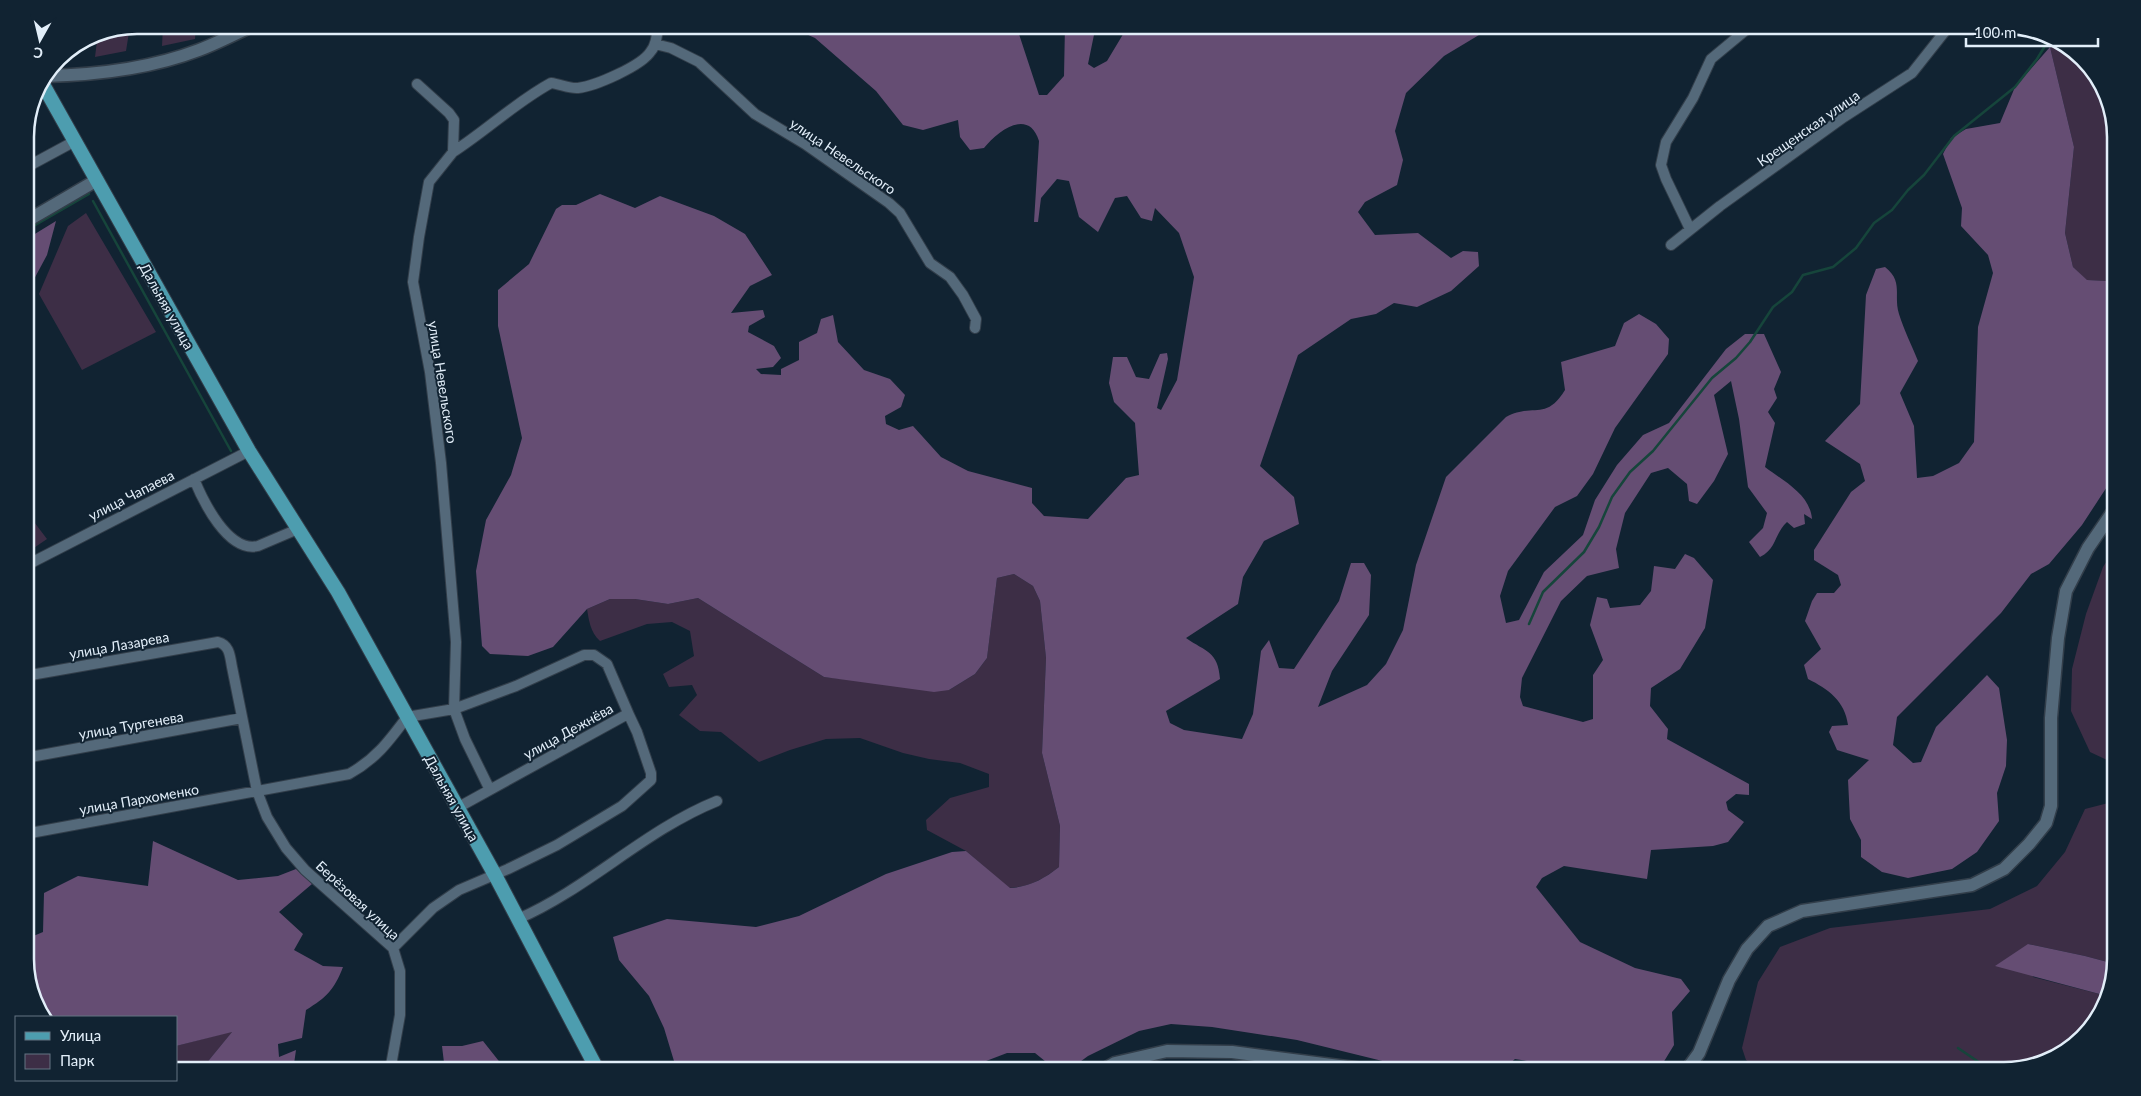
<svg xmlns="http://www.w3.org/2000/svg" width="2141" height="1096" viewBox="0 0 2141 1096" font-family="Lato,sans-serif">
	<rect width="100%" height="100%" fill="#112332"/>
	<path fill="#3d2e46" d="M 163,25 L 196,25 L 195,39 L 162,46 Z
		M 130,26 L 126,51 L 95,57 L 98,33 Z
		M 2056,38 L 2097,75 L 2116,130 L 2116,278 L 2107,281 L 2086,280 L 2073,267 L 2065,233 L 2074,147 L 2050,47 Z
		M 86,213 L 156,332 L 82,370 L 39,294 L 68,226 Z
		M 25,510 L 47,539 L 25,554 Z
		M 2116,547 L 2116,756 L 2107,760 L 2090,752 L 2071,711 L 2072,669 L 2086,614 L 2103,567 Z
		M 1014,574 L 1033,586 L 1040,601 L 1046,658 L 1042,753 L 1060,826 L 1059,867 C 1044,879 1029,887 1009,888 L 966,851 L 927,830 L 926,820 L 950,798 L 989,787 L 989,774 L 960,763 L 929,759 L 903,753 L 860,738 L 826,739 L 790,750 L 759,762 L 721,732 L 700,731 L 679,715 L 697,695 L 692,685 L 669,687 L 663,674 L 694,656 L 690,631 L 672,622 L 647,624 L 600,641 C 590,632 589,620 587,609 L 610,599 L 635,599 L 668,604 L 698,598 L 824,677 L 949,690 L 975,674 L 987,658 L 997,578 Z
		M 2116,801 L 2115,964 L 2085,956 L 2028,944 L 2033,977 L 2107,996 L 2104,1009 L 2060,1056 L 2005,1071 L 1762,1071 L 1746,1060 L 1742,1048 L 1758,982 L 1780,947 L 1830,928 L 1990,909 L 2037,886 L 2065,852 L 2085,809 Z
		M 233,1031 L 200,1071 L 176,1071 L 176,1046 Z
		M 1254,1068 L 1264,1071 L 1173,1071 L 1176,1070 Z"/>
	<path fill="#654d73" d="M 786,25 L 1016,25 L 1039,95 L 1047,95 L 1064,76 L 1065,25 L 1096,25 L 1088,64 L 1094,68 L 1107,61 L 1128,26 L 1156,30 L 1164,25 L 1573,25 L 1565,30 L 1489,29 L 1444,56 L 1406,93 L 1395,131 L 1403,160 L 1397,185 L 1365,202 L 1358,212 L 1375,235 L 1418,233 L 1451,258 L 1463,251 L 1478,252 L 1479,266 L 1451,291 L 1417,307 L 1394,303 L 1376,314 L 1351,319 L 1298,355 L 1260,466 L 1294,497 L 1299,524 L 1264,541 L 1243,577 L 1238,604 L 1186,638 C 1206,652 1218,651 1220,679 L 1166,711 L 1170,723 L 1184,730 L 1242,739 L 1253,714 L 1261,651 L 1269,640 L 1279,668 L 1294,669 L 1339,601 L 1351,563 L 1364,563 L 1371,575 L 1369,615 L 1332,671 L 1318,707 L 1367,685 L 1386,664 L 1403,630 L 1416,565 L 1446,477 L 1506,417 C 1534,402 1545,422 1565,390 L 1561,362 L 1615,346 L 1624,323 L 1639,314 L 1656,324 L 1669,339 L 1668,354 L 1615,428 L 1593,474 L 1577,496 L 1555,507 L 1508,571 L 1500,596 L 1506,623 L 1519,620 L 1544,572 L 1583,535 L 1595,500 L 1617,465 L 1643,435 L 1669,423 L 1726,349 L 1745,334 L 1764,334 L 1781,372 L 1774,389 L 1777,398 L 1768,412 L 1775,423 L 1765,467 C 1783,481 1810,494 1812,519 L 1804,514 L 1805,524 L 1794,528 L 1787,522 C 1774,534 1777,549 1760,557 L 1749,542 L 1763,528 L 1767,513 L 1748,487 L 1739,419 L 1731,381 L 1714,395 L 1728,454 L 1714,481 L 1697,504 L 1689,501 L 1687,484 L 1668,468 L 1651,473 L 1625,513 L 1616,549 L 1619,568 L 1587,576 L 1561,601 L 1522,678 L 1520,697 L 1523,706 L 1583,722 L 1593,719 L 1593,675 L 1603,660 L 1590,625 L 1597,597 L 1607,599 L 1610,608 L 1640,605 L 1651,591 L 1654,566 L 1675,569 L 1685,554 L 1694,558 L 1713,580 L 1705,628 L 1680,669 L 1651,688 L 1650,706 L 1668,729 L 1667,739 L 1749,784 L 1749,795 L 1736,794 L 1726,802 L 1728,810 L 1744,822 L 1728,842 L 1713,846 L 1651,850 L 1647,879 L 1564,866 L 1542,878 L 1536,887 L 1580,942 L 1635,968 L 1681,979 L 1690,991 L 1672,1012 L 1674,1045 L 1660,1068 L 1655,1071 L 1587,1071 L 1515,1059 L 1501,1071 L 1411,1068 L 1297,1040 L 1212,1027 L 1171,1024 L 1139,1031 L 1088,1056 L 1073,1067 L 1056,1070 L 1035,1053 L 1007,1053 L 960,1071 L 677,1071 L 664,1028 L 649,996 L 619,960 L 613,937 L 667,919 L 756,927 L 799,916 L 886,874 L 952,852 L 966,851 L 1010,888 C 1029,887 1044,879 1059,867 L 1060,826 L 1042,753 L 1046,658 L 1040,601 L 1033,586 L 1014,574 L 997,578 L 987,658 L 975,674 L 949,690 L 934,692 L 824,677 L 698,598 L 668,604 L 635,599 L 610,599 L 587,609 L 553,647 L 528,656 L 490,654 L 482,646 L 476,571 L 486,520 L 511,475 L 522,438 L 498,326 L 498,290 L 529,264 L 556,209 L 562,205 L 576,205 L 600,194 L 635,208 L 660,196 L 714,216 L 745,234 L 772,275 L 750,286 L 731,313 L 763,310 L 765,317 L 749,326 L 748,332 L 774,346 L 781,358 L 773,367 L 756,369 L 761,374 L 781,375 L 781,369 L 799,360 L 799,342 L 817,333 L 821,319 L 833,315 L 838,342 L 864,370 L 890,379 L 905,395 L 901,407 L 885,416 L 886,424 L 899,430 L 913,426 L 941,457 L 968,471 L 1032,488 L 1032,503 L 1044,516 L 1088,519 L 1126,478 L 1139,475 L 1135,423 L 1114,402 L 1109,383 L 1113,357 L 1127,357 L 1136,377 L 1149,379 L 1160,354 L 1167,353 L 1168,359 L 1157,408 L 1161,410 L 1177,380 L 1194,277 L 1179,233 L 1155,208 L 1152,221 L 1141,218 L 1127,196 L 1115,198 L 1098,232 L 1079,217 L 1069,181 L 1057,179 L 1041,198 L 1038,222 L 1034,222 L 1039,141 C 1029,108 998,130 984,148 L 970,150 L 960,137 L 958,120 L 923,130 L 903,125 L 876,91 L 815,38 Z
		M 2050,47 L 2074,147 L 2065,233 L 2073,267 L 2087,280 L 2107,281 L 2116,278 L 2116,473 L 2082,525 L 2049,564 L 2031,574 L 2001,613 L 1897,717 L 1893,745 L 1913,763 L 1921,762 L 1936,727 L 1987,675 L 1999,688 L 2007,740 L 2006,766 L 1997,793 L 1999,821 L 1977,852 L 1952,869 L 1908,878 L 1882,872 L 1861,857 L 1861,840 L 1850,819 L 1848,780 L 1869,760 L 1837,750 L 1829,732 L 1832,726 L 1848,725 C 1845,701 1828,689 1808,679 L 1804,665 L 1821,649 L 1805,621 L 1812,601 L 1817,593 L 1834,593 L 1841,585 L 1838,575 L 1814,560 L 1814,550 L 1851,492 L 1865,481 L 1860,464 L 1825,441 L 1860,404 L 1866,295 L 1876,269 L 1885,267 C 1904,282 1893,295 1899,314 C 1904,330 1912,346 1918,361 L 1900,393 L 1914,426 L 1917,478 L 1933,476 L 1959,463 L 1974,442 L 1978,327 L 1993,273 L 1988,255 L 1961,226 L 1962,208 L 1943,154 L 1951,138 L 1966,129 L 2000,123 L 2015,87 Z
		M 56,221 L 47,255 L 25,296 L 25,240 Z
		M 153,841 L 238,880 L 278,876 L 296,869 L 312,884 L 279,912 L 303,934 L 294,950 L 323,966 L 343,967 C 334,990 327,997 306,1010 L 302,1038 L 278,1044 L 279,1057 L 296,1050 L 293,1071 L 200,1071 L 232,1032 L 176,1046 L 176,1017 L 42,1017 L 25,967 L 25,954 L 31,937 L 43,932 L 44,893 L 78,876 L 148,886 Z
		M 2028,944 L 2085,956 L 2115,964 L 2107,996 L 1995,966 Z
		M 483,1041 L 502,1065 L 527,1064 L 528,1071 L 445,1071 L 442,1046 L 462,1046 Z"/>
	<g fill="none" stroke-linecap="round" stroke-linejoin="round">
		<path stroke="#16453b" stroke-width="2.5" d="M 93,201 L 231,451
			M 25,231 L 89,194
			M 1529,624 L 1543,592 L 1584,552 L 1599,527 L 1612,497 L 1630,472 L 1653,451 L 1712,378 L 1736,358 L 1750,342 L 1773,307 L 1792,292 L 1803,275 L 1833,267 L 1856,248 L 1874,223 L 1892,210 L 1908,190 L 1924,175 L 1954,136 L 2015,87 L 2037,59 L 2051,36
			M 1958,1048 L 1992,1071"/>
		<defs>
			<path id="minor" d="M 655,44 L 671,48 L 699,62 L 755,114 L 805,144 L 889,203 L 900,213 L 930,263 L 950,277 L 963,295 L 976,319 L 975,328
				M 453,152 C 487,130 516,102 551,83 C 560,84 570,89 578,88 C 595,86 642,66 651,51 C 657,44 657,34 658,25
				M 25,168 L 75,141
				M 1690,229 L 1666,179 L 1661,165 L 1666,142 L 1693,98 L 1711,59 L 1752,25
				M 1671,245 L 1720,206 L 1844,117 L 1912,73 L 1950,25
				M 194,479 C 203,501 228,553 258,546 L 298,529
				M 25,566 L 249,451
				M 25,663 L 27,676
				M 25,676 L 218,642 C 230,645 230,657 232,667 L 257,791 L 267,817 L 286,848 L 305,870 L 393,948 L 400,971 L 400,1015 L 390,1071
				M 25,758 L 242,718
				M 489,788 L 465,739 L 454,709 L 516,686 L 584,655 L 594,655 L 607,664 L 629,715
				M 25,834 L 349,774 C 376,759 389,741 407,717 L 454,709 L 456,642 L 441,463 L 430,372 L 413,282 L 419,237 L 429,182 L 453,152 L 454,120 L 449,113 L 417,84
				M 518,919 C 589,888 645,830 717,801
				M 393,948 L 433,908 L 459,890 L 508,869 L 557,845 L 622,806 L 651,780 L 651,773 L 637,732 L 629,715 L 624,716 L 457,808"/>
			<path id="tertiary" d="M 45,76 C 95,75 152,68 199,50 C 218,43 236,33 255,25
				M 25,222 L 97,180
				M 1101,1071 L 1115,1063 L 1167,1051 L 1232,1052 L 1378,1071
				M 1686,1071 L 1699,1053 L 1729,980 L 1747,949 L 1768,926 L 1802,911 L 1972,885 L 2004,869 L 2029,844 L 2046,823 L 2051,806 L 2051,718 L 2058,638 L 2066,591 L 2088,548 L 2116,507"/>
			<path id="primary" d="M 41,81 L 249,451 L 338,592 L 495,875 L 598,1071"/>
		</defs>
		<use href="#minor" stroke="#323e4a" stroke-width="12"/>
		<use href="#tertiary" stroke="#323e4a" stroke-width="15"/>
		<use href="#primary" stroke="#323e4a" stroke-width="16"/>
		<use href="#minor" stroke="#54697a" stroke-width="10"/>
		<use href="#tertiary" stroke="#54697a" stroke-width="12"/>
		<use href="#primary" stroke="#4d9daf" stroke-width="14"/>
	</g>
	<g text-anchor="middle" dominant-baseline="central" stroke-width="4" stroke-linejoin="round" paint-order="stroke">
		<g font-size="14" fill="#e2eef9" stroke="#112332">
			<text transform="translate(1808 128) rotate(-35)">Крещенская улица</text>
			<text transform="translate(843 156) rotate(34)">улица Невельского</text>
			<text transform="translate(167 306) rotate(61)">Дальняя улица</text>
			<text transform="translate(443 382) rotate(81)">улица Невельского</text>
			<text transform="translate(131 495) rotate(-27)">улица Чапаева</text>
			<text transform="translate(119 645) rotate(-10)">улица Лазарева</text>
			<text transform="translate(131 725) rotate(-10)">улица Тургенева</text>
			<text transform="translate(568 731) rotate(-29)">улица Дежнёва</text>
			<text transform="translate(452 798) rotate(61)">Дальняя улица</text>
			<text transform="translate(139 799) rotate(-10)">улица Пархоменко</text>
			<text transform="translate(358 900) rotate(43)">Берёзовая улица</text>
		</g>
	</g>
	<path d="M0 0H2141V1096H0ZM137 34H2004A103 103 0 0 1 2107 137V959A103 103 0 0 1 2004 1062H137A103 103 0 0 1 34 959V137A103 103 0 0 1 137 34Z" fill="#112332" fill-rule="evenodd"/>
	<path fill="none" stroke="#e2eef9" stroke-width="2.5" d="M137 34H2004A103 103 0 0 1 2107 137V959A103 103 0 0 1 2004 1062H137A103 103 0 0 1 34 959V137A103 103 0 0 1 137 34Z"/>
	<rect x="15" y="1016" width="162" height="65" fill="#112332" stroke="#657482"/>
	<rect x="25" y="1032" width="25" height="8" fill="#4d9daf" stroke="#657482"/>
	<text x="60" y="1041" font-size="15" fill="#e2eef9">Улица</text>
	<rect x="25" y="1054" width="25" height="15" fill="#3d2e46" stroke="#657482"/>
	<text x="60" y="1066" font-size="15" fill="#e2eef9">Парк</text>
	<g transform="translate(40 40) rotate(188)" stroke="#112332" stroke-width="4" paint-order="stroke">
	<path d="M0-4L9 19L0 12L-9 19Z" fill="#e2eef9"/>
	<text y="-8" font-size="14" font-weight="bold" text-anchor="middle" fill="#e2eef9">С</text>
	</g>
	<path d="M1966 38v8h132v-8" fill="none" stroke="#e2eef9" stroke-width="2.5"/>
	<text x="1974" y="38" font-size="15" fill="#e2eef9" stroke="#112332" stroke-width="4" paint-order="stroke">100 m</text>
</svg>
